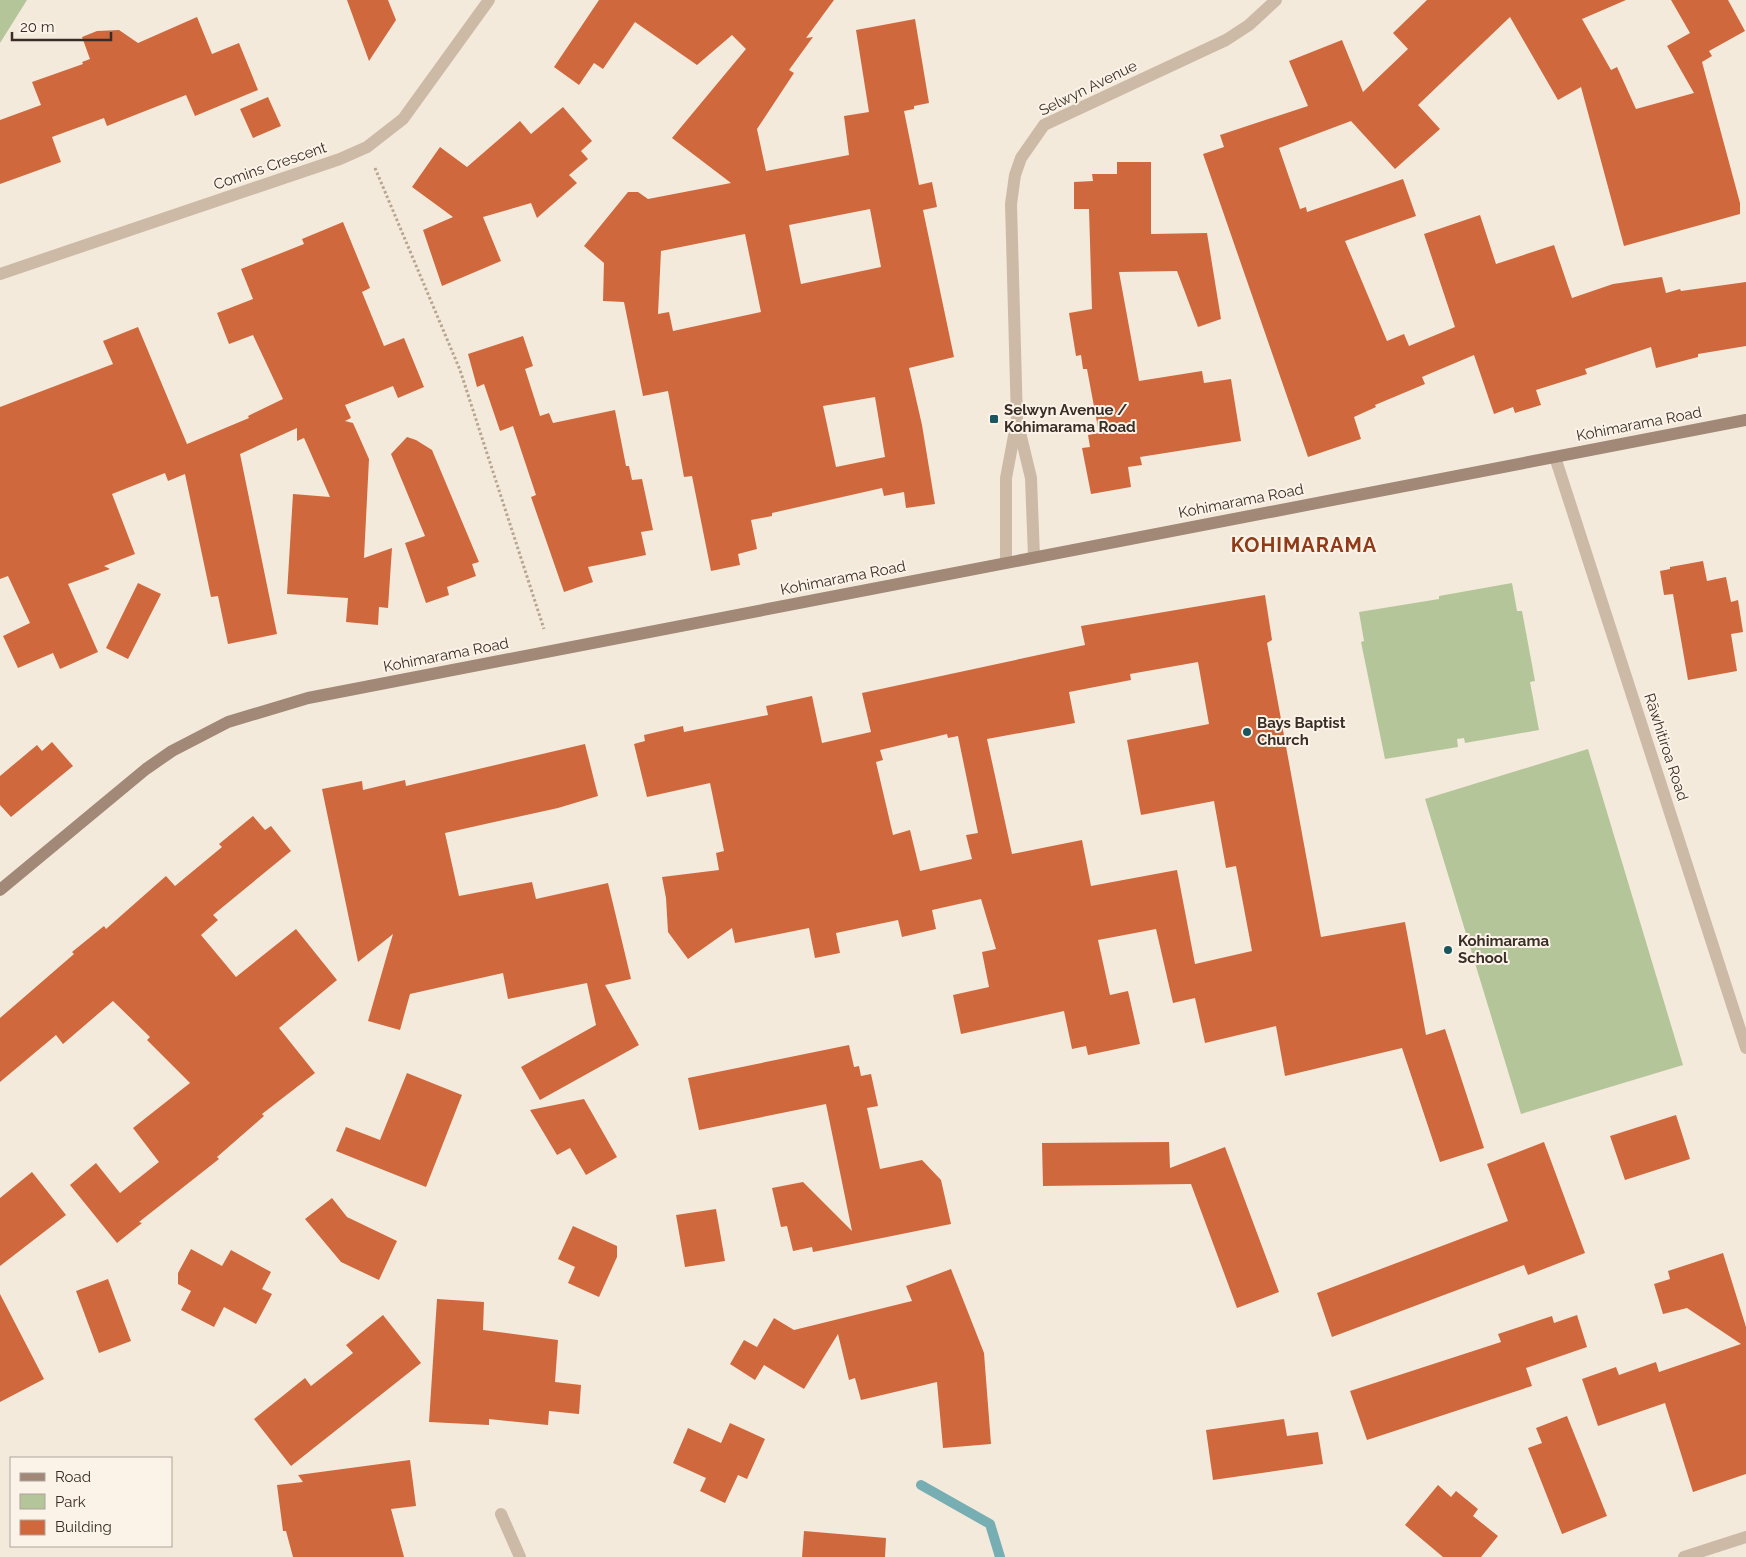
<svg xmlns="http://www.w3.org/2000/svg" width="1746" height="1557" viewBox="0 0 1746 1557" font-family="Raleway,sans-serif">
	<rect width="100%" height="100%" fill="#f4eadb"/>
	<path fill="#b4c59a" d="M 0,0 L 27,0 L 0,43 Z
		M 1512,583 L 1517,611 L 1522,611 L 1535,681 L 1530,682 L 1539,730 L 1465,743 L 1464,738 L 1457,739 L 1458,747 L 1385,759 L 1361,642 L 1364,641 L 1359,612 L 1433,600 L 1439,599 L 1439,596 Z
		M 1588,749 L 1683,1065 L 1521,1114 L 1425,799 Z"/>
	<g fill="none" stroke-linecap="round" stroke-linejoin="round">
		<path stroke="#77aeb4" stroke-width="10" d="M 921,1485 L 990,1524 L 1000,1557"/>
	</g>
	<path fill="#d0683d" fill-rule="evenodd" d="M 347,0 L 388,0 L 396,20 L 369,61 Z
		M 599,0 L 834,0 L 806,38 L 813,37 L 789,70 L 794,73 L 757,129 L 766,171 L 849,155 L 844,116 L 869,112 L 856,30 L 915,19 L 929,103 L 914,106 L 914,109 L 904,111 L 919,185 L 932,182 L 937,207 L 923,210 L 954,357 L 909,368 L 922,425 L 935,504 L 906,508 L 904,492 L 884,496 L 882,488 L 772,513 L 772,516 L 751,520 L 757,549 L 738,554 L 740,565 L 711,571 L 692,476 L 684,477 L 668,391 L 643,396 L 624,302 L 603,301 L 604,263 L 584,246 L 628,192 L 638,192 L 648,199 L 731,183 L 672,138 L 746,49 L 732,35 L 697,65 L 635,22 L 603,69 L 594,63 L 579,85 L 554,67 ZM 870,209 L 881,267 L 801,284 L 789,225 ZM 745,234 L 761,312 L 673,331 L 669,312 L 658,314 L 661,251 ZM 875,397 L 885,457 L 836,467 L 823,406 Z
		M 1427,0 L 1626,0 L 1582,19 L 1611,70 L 1617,67 L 1636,109 L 1694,93 L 1667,46 L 1690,33 L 1671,0 L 1728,0 L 1745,31 L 1709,51 L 1712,56 L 1702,62 L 1740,203 L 1740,214 L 1624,246 L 1581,87 L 1558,100 L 1510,17 L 1418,105 L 1440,129 L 1395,169 L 1351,121 L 1279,148 L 1300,209 L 1306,207 L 1307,212 L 1403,179 L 1416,216 L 1345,241 L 1387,341 L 1404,334 L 1409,346 L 1455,327 L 1424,234 L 1480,215 L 1496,264 L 1554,245 L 1572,298 L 1613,284 L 1662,277 L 1666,293 L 1680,289 L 1681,291 L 1746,282 L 1746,346 L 1698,354 L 1698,357 L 1656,368 L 1651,347 L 1585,369 L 1587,374 L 1536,390 L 1541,405 L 1515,413 L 1513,407 L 1494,414 L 1474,355 L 1422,377 L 1425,384 L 1375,405 L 1376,407 L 1354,417 L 1361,439 L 1308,457 L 1203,154 L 1224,147 L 1220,135 L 1308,106 L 1289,61 L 1342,40 L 1363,92 L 1408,49 L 1393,33 Z
		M 197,17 L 212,54 L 239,43 L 258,90 L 195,116 L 186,95 L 107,126 L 104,118 L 52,137 L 61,162 L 0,184 L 0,120 L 41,105 L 32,82 L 83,64 L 82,62 L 90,59 L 82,37 L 97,31 L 119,30 L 138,43 Z
		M 268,97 L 281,126 L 253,138 L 240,109 Z
		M 563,107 L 592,141 L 581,151 L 588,159 L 569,175 L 577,183 L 537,218 L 531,203 L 483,217 L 501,261 L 442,286 L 423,230 L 453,217 L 412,187 L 440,147 L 467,167 L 520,121 L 531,134 Z
		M 1117,162 L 1151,162 L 1151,234 L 1207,233 L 1221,319 L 1198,327 L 1177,271 L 1119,272 L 1139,381 L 1202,371 L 1204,383 L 1231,379 L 1241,441 L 1140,457 L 1142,465 L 1128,467 L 1131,487 L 1091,494 L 1082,448 L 1090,447 L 1088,435 L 1099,433 L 1087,369 L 1083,369 L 1081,355 L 1076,356 L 1069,313 L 1092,309 L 1089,209 L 1074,209 L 1074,182 L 1093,181 L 1092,174 L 1117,174 Z
		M 343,222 L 370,288 L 362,292 L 384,346 L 404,338 L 424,387 L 398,398 L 393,386 L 345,405 L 351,418 L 345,421 L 353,423 L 369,459 L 364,558 L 392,548 L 388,608 L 379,607 L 378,625 L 346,622 L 348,598 L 287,594 L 293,494 L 330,497 L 304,438 L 297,441 L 297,428 L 240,454 L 277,634 L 228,644 L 218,596 L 211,597 L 185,474 L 168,481 L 165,473 L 112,494 L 135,554 L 104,566 L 110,569 L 68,584 L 98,652 L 60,669 L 53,653 L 18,668 L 3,636 L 30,623 L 8,576 L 0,579 L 0,407 L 113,364 L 103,341 L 138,327 L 187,444 L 249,418 L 248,416 L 283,399 L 253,335 L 229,344 L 217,313 L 253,299 L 241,269 L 304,244 L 302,239 Z
		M 523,336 L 533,366 L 525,369 L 540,416 L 549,413 L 553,423 L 615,410 L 626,466 L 629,466 L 632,480 L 642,479 L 653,530 L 641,532 L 646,555 L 588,567 L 593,582 L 564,592 L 531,497 L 536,495 L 513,426 L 500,431 L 484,384 L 477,387 L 468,354 Z
		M 407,437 L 416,440 L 432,450 L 479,562 L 472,564 L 476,576 L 447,587 L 449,595 L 426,603 L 405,543 L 425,536 L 391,454 Z
		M 1703,561 L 1707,581 L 1726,577 L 1731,602 L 1738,600 L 1743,632 L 1731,634 L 1737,671 L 1688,680 L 1673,594 L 1664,595 L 1660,571 L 1670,569 L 1670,567 Z
		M 138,583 L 161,594 L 128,659 L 106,648 Z
		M 1265,595 L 1272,640 L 1267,643 L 1321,937 L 1405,922 L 1426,1035 L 1445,1029 L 1484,1148 L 1440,1162 L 1402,1048 L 1285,1076 L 1276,1026 L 1205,1043 L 1195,998 L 1173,1003 L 1156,929 L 1098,940 L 1110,995 L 1128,991 L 1140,1044 L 1088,1055 L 1086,1046 L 1072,1049 L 1064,1011 L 961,1034 L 953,995 L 989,987 L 982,952 L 996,949 L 981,899 L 932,910 L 936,929 L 902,937 L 898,920 L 836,933 L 840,953 L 815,958 L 809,928 L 735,943 L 732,928 L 688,959 L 668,932 L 666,898 L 662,877 L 719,870 L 716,853 L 724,851 L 710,783 L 647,797 L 634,744 L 645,741 L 644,735 L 683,726 L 684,732 L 768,715 L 766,706 L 812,696 L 822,743 L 871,732 L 862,693 L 1085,645 L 1081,626 ZM 1198,662 L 1209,724 L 1127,740 L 1141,815 L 1214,801 L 1226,868 L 1236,866 L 1252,951 L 1195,964 L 1177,870 L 1091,886 L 1082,840 L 1012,854 L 987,739 L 1075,723 L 1069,692 L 1131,680 L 1130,674 ZM 947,734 L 948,738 L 958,736 L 978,833 L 966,835 L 972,859 L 920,871 L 910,830 L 893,835 L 876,762 L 883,760 L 880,750 Z
		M 52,742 L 73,766 L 11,817 L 0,805 L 0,776 L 37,745 L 42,751 Z
		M 585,744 L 598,796 L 558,808 L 445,833 L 459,896 L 532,882 L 536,899 L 608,883 L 631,979 L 605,985 L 639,1045 L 540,1100 L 521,1067 L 596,1025 L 587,983 L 508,999 L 503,973 L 410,994 L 400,1030 L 368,1021 L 393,934 L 358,962 L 322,789 L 362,781 L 363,790 L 405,780 L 406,786 Z
		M 253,816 L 265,830 L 271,826 L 291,851 L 213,915 L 218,920 L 201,935 L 236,977 L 296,929 L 337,980 L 279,1028 L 315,1073 L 262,1114 L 264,1116 L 217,1157 L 219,1159 L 139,1222 L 142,1223 L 117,1243 L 70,1185 L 96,1163 L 120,1193 L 159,1162 L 133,1128 L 190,1083 L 147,1040 L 150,1037 L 113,1001 L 63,1044 L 56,1035 L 0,1082 L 0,1018 L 74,954 L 72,952 L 104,926 L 106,929 L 166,876 L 175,886 L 222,847 L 219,844 Z
		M 849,1045 L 854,1067 L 859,1066 L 861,1076 L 871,1074 L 878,1106 L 867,1108 L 880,1169 L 922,1160 L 941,1180 L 951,1224 L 813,1252 L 812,1247 L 793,1251 L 787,1226 L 781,1227 L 772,1188 L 803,1182 L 852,1231 L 826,1104 L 699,1130 L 688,1078 Z
		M 407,1073 L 462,1095 L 426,1187 L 336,1151 L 346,1127 L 380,1140 Z
		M 584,1099 L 617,1157 L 586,1175 L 570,1148 L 557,1155 L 530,1110 Z
		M 1676,1115 L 1690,1159 L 1625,1180 L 1610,1136 Z
		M 1169,1142 L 1170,1168 L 1225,1147 L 1279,1292 L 1237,1308 L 1191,1184 L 1043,1186 L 1042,1143 Z
		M 1544,1142 L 1585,1253 L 1528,1275 L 1524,1265 L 1332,1337 L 1317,1293 L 1508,1221 L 1487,1164 Z
		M 32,1172 L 66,1215 L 0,1266 L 0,1198 Z
		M 332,1198 L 347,1217 L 397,1241 L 379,1280 L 341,1262 L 305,1219 Z
		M 716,1209 L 725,1261 L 685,1267 L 676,1215 Z
		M 573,1226 L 617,1246 L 617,1257 L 599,1297 L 568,1283 L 575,1267 L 558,1259 Z
		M 191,1249 L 222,1266 L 231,1250 L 271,1272 L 262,1289 L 272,1294 L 256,1324 L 224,1307 L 214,1327 L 181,1310 L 191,1291 L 178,1284 L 178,1273 Z
		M 1723,1253 L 1746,1327 L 1746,1474 L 1693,1492 L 1665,1403 L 1598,1426 L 1582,1379 L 1616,1367 L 1619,1375 L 1656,1362 L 1659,1372 L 1741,1344 L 1687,1308 L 1663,1314 L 1654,1284 L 1670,1279 L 1668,1271 Z
		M 951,1269 L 984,1353 L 991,1444 L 943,1448 L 937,1382 L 861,1400 L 855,1378 L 849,1380 L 838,1334 L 804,1389 L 764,1365 L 755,1380 L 730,1364 L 744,1340 L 757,1347 L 774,1318 L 794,1330 L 912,1301 L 906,1286 Z
		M 108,1279 L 131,1341 L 99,1353 L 76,1291 Z
		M 0,1294 L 44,1379 L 0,1402 Z
		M 437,1299 L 484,1302 L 483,1330 L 558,1340 L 555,1382 L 581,1385 L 579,1414 L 549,1411 L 548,1425 L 489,1419 L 489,1425 L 429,1422 Z
		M 383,1315 L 421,1363 L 291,1466 L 254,1419 L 305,1378 L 311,1386 L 353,1353 L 346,1345 Z
		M 1577,1315 L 1587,1347 L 1526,1368 L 1532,1386 L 1367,1440 L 1350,1391 L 1501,1342 L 1498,1334 L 1552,1316 L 1554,1323 Z
		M 1567,1416 L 1607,1516 L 1562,1534 L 1528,1448 L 1542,1443 L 1536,1428 Z
		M 1284,1419 L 1287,1436 L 1318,1432 L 1323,1464 L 1213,1480 L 1206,1430 Z
		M 730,1423 L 765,1439 L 747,1479 L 738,1475 L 725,1503 L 700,1491 L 706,1478 L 673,1463 L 688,1428 L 721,1443 Z
		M 410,1460 L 416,1506 L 391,1509 L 404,1557 L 293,1557 L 286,1531 L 283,1531 L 277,1485 L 303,1482 L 298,1475 Z
		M 1438,1485 L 1451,1497 L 1456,1491 L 1478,1509 L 1473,1516 L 1498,1536 L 1481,1557 L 1443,1557 L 1405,1525 Z
		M 804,1531 L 886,1538 L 885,1557 L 802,1557 Z"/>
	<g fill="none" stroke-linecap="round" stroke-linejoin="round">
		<path stroke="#b9a490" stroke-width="3" stroke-dasharray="2.5 2.5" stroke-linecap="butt" d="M 375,168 L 460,370 L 544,629"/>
		<path stroke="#cdbaa6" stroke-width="12" d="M 0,274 L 340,159 L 367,147 L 403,119 L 489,0
			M 1555,457 L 1746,1048
			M 1034,557 L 1031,478 L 1017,420 L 1011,204 L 1015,175 L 1021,158 L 1044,125 L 1226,40 L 1249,25 L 1276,0
			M 1006,562 L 1006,478 L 1016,425
			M 501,1514 L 520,1557
			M 1684,1557 L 1746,1537"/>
		<path stroke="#a18877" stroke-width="12" d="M 0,890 L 146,769 L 172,751 L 228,722 L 308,698 L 1746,420"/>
	</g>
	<g fill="#19565e" stroke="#fbf3e8" stroke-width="2">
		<rect x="989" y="414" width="10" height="10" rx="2.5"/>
		<circle cx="1247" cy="732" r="5"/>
		<circle cx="1448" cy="950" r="5"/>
	</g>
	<g text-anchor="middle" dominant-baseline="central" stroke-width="4" stroke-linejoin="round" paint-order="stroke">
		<g font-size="15" fill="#392e27" stroke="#fbf3e8">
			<text transform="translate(1088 88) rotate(-26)">Selwyn Avenue</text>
			<text transform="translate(270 166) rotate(-19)">Comins Crescent</text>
			<text transform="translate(1639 424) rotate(-11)">Kohimarama Road</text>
			<text transform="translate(1241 501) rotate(-11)">Kohimarama Road</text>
			<text transform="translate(843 578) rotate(-11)">Kohimarama Road</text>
			<text transform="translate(446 655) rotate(-11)">Kohimarama Road</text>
			<text transform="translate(1666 747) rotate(72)">Rāwhitiroa Road</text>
		</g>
		<g font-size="15" font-weight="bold" fill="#392e27" stroke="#fbf3e8" text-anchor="start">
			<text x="1004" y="410">Selwyn Avenue /<tspan x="1004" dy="17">Kohimarama Road</tspan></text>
			<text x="1257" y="723">Bays Baptist<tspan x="1257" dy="17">Church</tspan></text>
			<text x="1458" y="941">Kohimarama<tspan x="1458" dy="17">School</tspan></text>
		</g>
		<g font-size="20" font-weight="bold" letter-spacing="1" fill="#8f3b19" stroke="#fbf3e8">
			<text x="1304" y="545">KOHIMARAMA</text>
		</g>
	</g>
	<rect x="10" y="1457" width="162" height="90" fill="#fbf3e8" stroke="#ada49b"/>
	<rect x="20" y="1473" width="25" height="8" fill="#a18877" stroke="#ada49b"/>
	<text x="55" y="1482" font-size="15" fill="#392e27">Road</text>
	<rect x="20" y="1494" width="25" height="15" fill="#b4c59a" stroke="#ada49b"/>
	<text x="55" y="1507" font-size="15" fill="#392e27">Park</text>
	<rect x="20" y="1520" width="25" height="15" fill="#d0683d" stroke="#ada49b"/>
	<text x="55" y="1532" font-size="15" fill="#392e27">Building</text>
	<path d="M12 32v8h99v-8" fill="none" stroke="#392e27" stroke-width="2.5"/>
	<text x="20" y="32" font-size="15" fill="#392e27" stroke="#fbf3e8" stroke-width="4" paint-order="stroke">20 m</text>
</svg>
